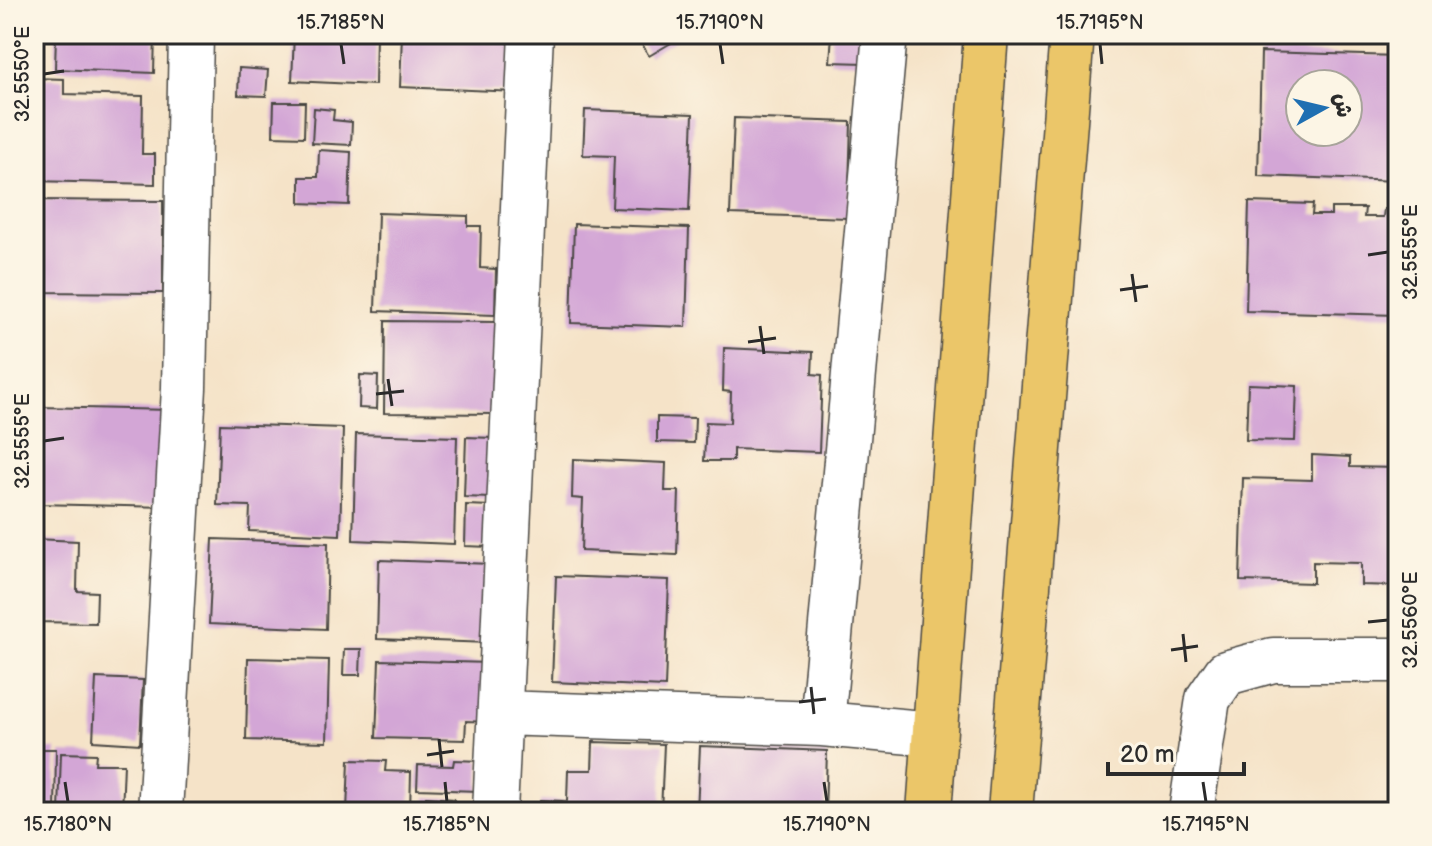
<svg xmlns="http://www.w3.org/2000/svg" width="1432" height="846" viewBox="0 0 1432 846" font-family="'Balsamiq Sans','Playpen Sans Arabic',sans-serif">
	<rect width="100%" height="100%" fill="#fcf5e5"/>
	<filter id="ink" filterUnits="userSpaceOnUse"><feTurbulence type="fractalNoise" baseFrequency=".0125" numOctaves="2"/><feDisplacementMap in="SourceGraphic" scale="16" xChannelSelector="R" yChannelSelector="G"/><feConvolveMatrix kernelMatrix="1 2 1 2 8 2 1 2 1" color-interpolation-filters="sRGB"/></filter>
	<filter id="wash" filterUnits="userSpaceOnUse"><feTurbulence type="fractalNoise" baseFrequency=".006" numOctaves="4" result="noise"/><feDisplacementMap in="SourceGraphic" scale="32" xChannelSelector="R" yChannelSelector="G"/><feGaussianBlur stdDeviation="1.8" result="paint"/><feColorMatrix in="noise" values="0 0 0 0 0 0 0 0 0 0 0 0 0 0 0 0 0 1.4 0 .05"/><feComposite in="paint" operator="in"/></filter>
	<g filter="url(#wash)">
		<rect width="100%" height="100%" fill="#f5e3c8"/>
		<g id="blocks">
			<path fill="#d3a6d6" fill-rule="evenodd" d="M 56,34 L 155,34 L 154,73 L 55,69 Z
				M 294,34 L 376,34 L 375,85 L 292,81 Z
				M 402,34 L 519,34 L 517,92 L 400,87 Z
				M 651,34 L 686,34 L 649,56 L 640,41 Z
				M 832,34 L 866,34 L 865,63 L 830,62 Z
				M 1261,52 L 1398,56 L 1398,181 L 1258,176 ZM 1300,84 L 1348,84 L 1348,132 L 1300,132 Z
				M 239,68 L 268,70 L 266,96 L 238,95 Z
				M 35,78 L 64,79 L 64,94 L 143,96 L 142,154 L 155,154 L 155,184 L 34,181 Z
				M 274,102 L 305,102 L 304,137 L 273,136 Z
				M 314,108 L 334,110 L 333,120 L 352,122 L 351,145 L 312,143 Z
				M 585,110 L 693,114 L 689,211 L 612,208 L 614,156 L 583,155 Z
				M 734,118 L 851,122 L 848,218 L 730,214 Z
				M 319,150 L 351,152 L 349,205 L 300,203 L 300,177 L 318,177 Z
				M 34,200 L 163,201 L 163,293 L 34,292 Z
				M 1249,202 L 1313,204 L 1312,215 L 1331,215 L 1331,208 L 1365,208 L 1364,217 L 1383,217 L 1384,209 L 1398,209 L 1398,315 L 1246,311 Z
				M 378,213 L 468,216 L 468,226 L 481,226 L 480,268 L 496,269 L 495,315 L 375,311 Z
				M 574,224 L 689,228 L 686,327 L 571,323 Z
				M 385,321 L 497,322 L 496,414 L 384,413 Z
				M 724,348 L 813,352 L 812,374 L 822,375 L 819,452 L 733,449 L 733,461 L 704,461 L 706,422 L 730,423 L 731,392 L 723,391 Z
				M 360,375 L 378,376 L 377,409 L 359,408 Z
				M 1248,384 L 1297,386 L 1295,441 L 1246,440 Z
				M 39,407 L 171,410 L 168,507 L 36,504 Z
				M 657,417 L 695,418 L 694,443 L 657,442 Z
				M 220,424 L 343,428 L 340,535 L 249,531 L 250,506 L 217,505 Z
				M 356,434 L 457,437 L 454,544 L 353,540 Z
				M 466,437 L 493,438 L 491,498 L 464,497 Z
				M 1312,455 L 1350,457 L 1350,467 L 1398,468 L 1398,586 L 1361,585 L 1361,563 L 1313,562 L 1313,583 L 1240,581 L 1243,478 L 1312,480 Z
				M 573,459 L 666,463 L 665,491 L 679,491 L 677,555 L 581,551 L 583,499 L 572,498 Z
				M 466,505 L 491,506 L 490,547 L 465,546 Z
				M 34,539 L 78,541 L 77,591 L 97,592 L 96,623 L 34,622 Z
				M 213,539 L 328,543 L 326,629 L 209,624 Z
				M 379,560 L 492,564 L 490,643 L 377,639 Z
				M 556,576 L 669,580 L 665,687 L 552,682 Z
				M 344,649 L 361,649 L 360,675 L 343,675 Z
				M 248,658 L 329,660 L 327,742 L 246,740 Z
				M 379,660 L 490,663 L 489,722 L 466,721 L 465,740 L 376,738 Z
				M 96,678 L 143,680 L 140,744 L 93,741 Z
				M 593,742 L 664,744 L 661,812 L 540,812 L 540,800 L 567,801 L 568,770 L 592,770 Z
				M 700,746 L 827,751 L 825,812 L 697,812 Z
				M 34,749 L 56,749 L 55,812 L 34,812 Z
				M 61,753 L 96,754 L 95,764 L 124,764 L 122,812 L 59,812 Z
				M 349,760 L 386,761 L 385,771 L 411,772 L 410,812 L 347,812 Z
				M 454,760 L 480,761 L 479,791 L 417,789 L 418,765 L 453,766 Z
				M 426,797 L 454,799 L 453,812 L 425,812 Z"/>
		</g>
	</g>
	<g filter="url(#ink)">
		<use href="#blocks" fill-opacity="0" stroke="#494743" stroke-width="2"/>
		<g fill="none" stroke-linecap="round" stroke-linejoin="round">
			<defs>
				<path id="minor" d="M 500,713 L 822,724 L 934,734
					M 822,724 L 885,34
					M 160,812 L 184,388 L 191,34
					M 495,812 L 531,34
					M 1191,812 L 1208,699 L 1226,673 L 1273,660 L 1398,660"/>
				<path id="major" d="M 929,812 L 986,34
					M 1010,812 L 1072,34"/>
			</defs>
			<use href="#minor" stroke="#494743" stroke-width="47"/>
			<use href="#major" stroke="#494743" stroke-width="47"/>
			<use href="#minor" stroke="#fff" stroke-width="44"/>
			<use href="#major" stroke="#ebc669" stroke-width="44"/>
		</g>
	</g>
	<path fill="none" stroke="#2b2b2b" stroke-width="3" d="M 341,44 L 344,64M 720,44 L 723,64M 1100,44 L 1102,64M 44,74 L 64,71M 1368,255 L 1388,252M 1132,274 L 1136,302M 1120,290 L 1148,286M 760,326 L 764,354M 748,342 L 776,338M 388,379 L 392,406M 376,394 L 404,391M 44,441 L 64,438M 1368,622 L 1388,620M 1183,634 L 1186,662M 1171,650 L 1198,646M 811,687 L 814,714M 799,702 L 826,699M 439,739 L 442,767M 427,755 L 454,751M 65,782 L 68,802M 445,782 L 447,802M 824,782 L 827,802M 1203,782 L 1206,802"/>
	<rect width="1432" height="846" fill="none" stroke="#fcf5e5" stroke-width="88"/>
	<g transform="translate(1324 108) rotate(82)"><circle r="38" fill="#fcf5e5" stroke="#a8a49b" stroke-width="2"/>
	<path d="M0-6L14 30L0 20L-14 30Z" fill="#1f6fb2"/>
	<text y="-12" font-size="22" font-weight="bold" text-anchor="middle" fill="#2b2b2b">ش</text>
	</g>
	<path d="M1108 762v12h136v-12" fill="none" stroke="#2b2b2b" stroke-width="4"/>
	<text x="1120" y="762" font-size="24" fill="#2b2b2b" stroke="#fcf5e5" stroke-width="6" paint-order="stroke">20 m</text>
	<rect x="44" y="44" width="1344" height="758" fill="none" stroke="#2b2b2b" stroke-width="3"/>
	<g font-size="20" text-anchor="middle" fill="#2b2b2b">
		<text x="341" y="29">15.7185°N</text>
		<text x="720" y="29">15.7190°N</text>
		<text x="1100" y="29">15.7195°N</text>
		<text transform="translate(22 74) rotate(-90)" y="7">32.5550°E</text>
		<text transform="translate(1410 252) rotate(-90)" y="7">32.5555°E</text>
		<text transform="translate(22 441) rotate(-90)" y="7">32.5555°E</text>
		<text transform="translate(1410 620) rotate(-90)" y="7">32.5560°E</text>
		<text x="68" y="831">15.7180°N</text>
		<text x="447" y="831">15.7185°N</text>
		<text x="827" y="831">15.7190°N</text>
		<text x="1206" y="831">15.7195°N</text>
	</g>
</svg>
